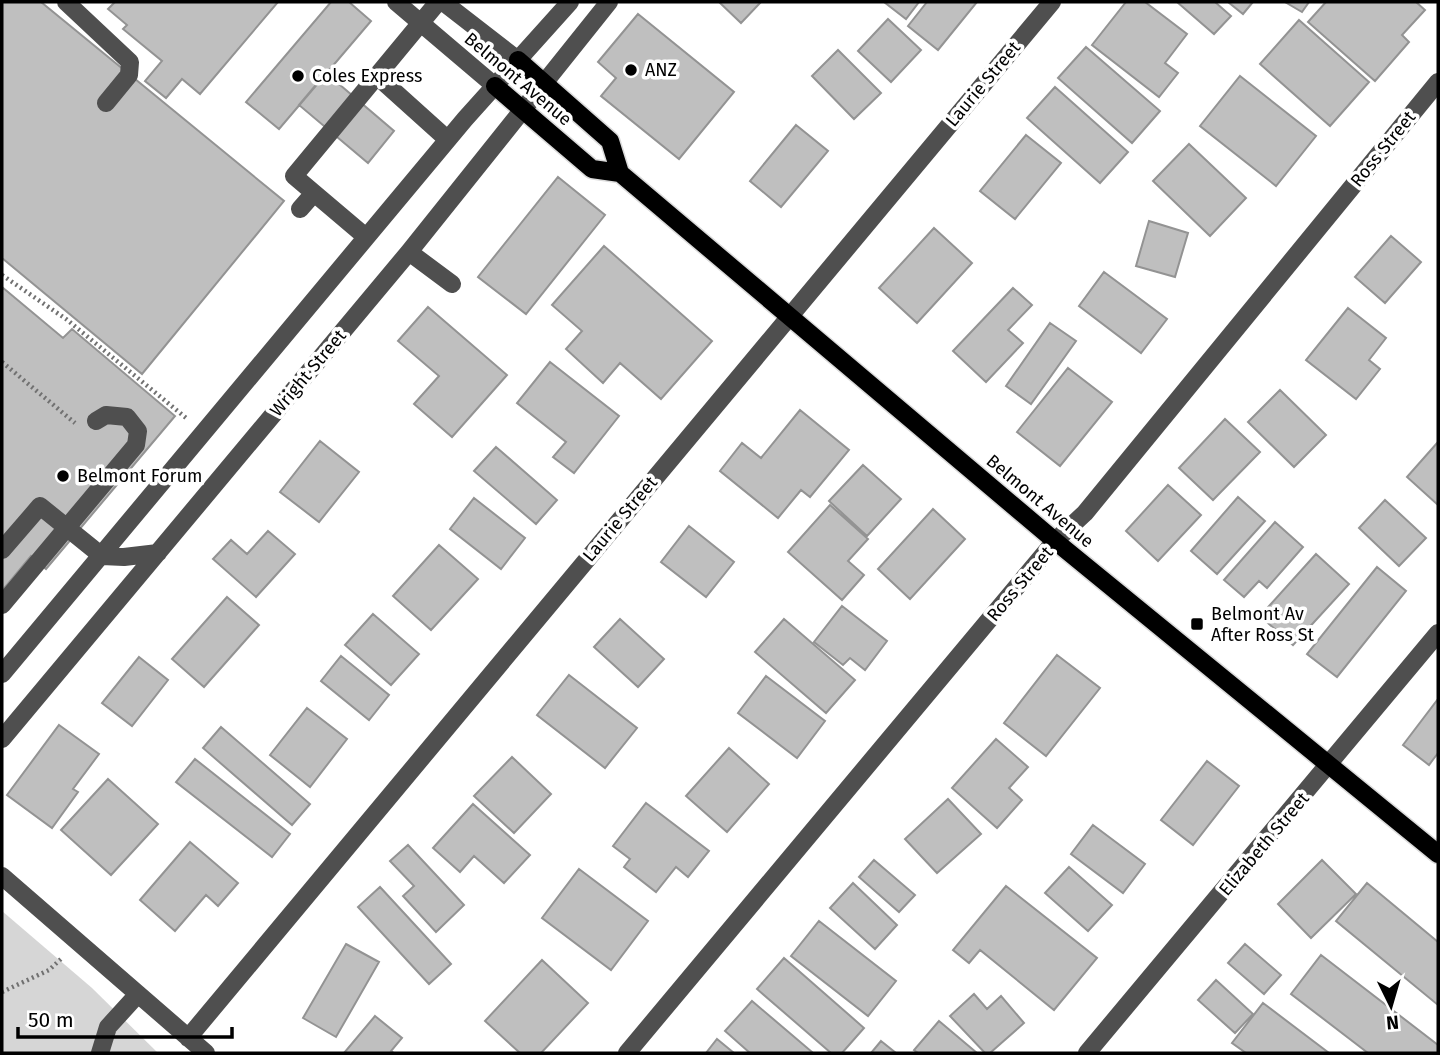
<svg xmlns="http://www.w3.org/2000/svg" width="1440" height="1055" viewBox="0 0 1440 1055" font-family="'Fira Sans',sans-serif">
	<rect width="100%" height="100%" fill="#fff"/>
	<path fill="#d6d6d6" d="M 2,911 L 92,988 L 158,1053 L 2,1053 Z"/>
	<path fill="#bfbfbf" stroke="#939393" stroke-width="2" d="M 2,2 L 41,2 L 284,201 L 142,374 L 2,258 Z
		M 115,2 L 278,2 L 200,94 L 182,79 L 166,98 L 145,81 L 162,61 L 123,29 L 127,25 L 108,9 Z
		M 331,2 L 349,2 L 371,21 L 279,129 L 246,102 Z
		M 719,2 L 761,2 L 741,23 Z
		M 884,2 L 919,2 L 906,19 Z
		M 927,2 L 977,2 L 938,50 L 908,26 Z
		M 1126,2 L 1145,2 L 1187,34 L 1165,63 L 1178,73 L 1159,97 L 1092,45 Z
		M 1177,2 L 1215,2 L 1231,16 L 1214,34 Z
		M 1228,2 L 1253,2 L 1243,14 Z
		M 1285,2 L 1309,2 L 1302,12 Z
		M 1326,2 L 1416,2 L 1425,10 L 1402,35 L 1409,42 L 1375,81 L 1308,22 Z
		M 638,14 L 734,92 L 679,159 L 601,96 L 616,78 L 598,62 Z
		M 888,19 L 921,50 L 891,82 L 858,51 Z
		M 1299,20 L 1369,82 L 1330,126 L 1260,64 Z
		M 1086,47 L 1160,111 L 1132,143 L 1058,78 Z
		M 838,50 L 881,93 L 854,119 L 812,76 Z
		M 326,73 L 394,131 L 368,163 L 299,105 Z
		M 1240,76 L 1316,136 L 1276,186 L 1200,126 Z
		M 1055,87 L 1128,152 L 1100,183 L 1027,118 Z
		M 796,125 L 828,151 L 781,207 L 750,181 Z
		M 1026,135 L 1061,163 L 1015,219 L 980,191 Z
		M 1189,144 L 1246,198 L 1210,236 L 1153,181 Z
		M 558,177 L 605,215 L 526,314 L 478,277 Z
		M 1149,221 L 1188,233 L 1175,277 L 1136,266 Z
		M 934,228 L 972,263 L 917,323 L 879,288 Z
		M 1391,236 L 1421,262 L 1385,303 L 1355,277 Z
		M 604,246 L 712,341 L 661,399 L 620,363 L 603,383 L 566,349 L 582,331 L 552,305 Z
		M 1104,272 L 1167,319 L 1141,353 L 1079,306 Z
		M 2,287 L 63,338 L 72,329 L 175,416 L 46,569 L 31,556 L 2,591 Z
		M 1013,288 L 1032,305 L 1008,330 L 1023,343 L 986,382 L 953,351 Z
		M 428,307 L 507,375 L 452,437 L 414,404 L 439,376 L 398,341 Z
		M 1348,308 L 1386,338 L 1369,360 L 1380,369 L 1356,399 L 1306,360 Z
		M 1050,323 L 1076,341 L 1031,404 L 1006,386 Z
		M 550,362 L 619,416 L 574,473 L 553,457 L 566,442 L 517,403 Z
		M 1068,368 L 1112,402 L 1060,466 L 1017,432 Z
		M 1280,390 L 1326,435 L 1294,467 L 1248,422 Z
		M 800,410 L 849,450 L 810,497 L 801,490 L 778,518 L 720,471 L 742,443 L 761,458 Z
		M 1225,419 L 1260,452 L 1213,500 L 1179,468 Z
		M 320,441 L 359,472 L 319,522 L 280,492 Z
		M 1438,442 L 1438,505 L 1407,477 Z
		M 496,447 L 557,500 L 536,524 L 474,471 Z
		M 863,465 L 901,499 L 867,536 L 829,501 Z
		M 1168,485 L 1201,515 L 1158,561 L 1126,531 Z
		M 1238,497 L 1265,521 L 1217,574 L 1191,551 Z
		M 474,498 L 525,538 L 501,569 L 450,529 Z
		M 1385,500 L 1426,538 L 1399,566 L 1359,528 Z
		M 830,505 L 868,539 L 848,561 L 864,575 L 842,600 L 788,552 Z
		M 933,509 L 965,539 L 910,599 L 878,569 Z
		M 1275,522 L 1303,547 L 1267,588 L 1259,581 L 1244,597 L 1224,580 Z
		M 689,526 L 734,562 L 706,597 L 661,562 Z
		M 268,531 L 295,554 L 256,597 L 213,559 L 231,540 L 247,554 Z
		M 439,545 L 478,579 L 431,630 L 393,596 Z
		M 1316,554 L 1349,584 L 1293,645 L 1260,616 Z
		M 1377,567 L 1406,591 L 1337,677 L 1307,654 Z
		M 227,597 L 259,625 L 204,687 L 172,659 Z
		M 842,606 L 887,641 L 865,670 L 850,658 L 843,665 L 814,642 Z
		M 373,614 L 419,654 L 391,685 L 345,645 Z
		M 620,619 L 664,659 L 638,687 L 594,647 Z
		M 784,619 L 855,680 L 826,713 L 755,652 Z
		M 1057,655 L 1100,688 L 1046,756 L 1004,723 Z
		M 341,656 L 389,695 L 369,720 L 321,681 Z
		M 139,657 L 168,680 L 132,726 L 102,703 Z
		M 569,675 L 637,728 L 605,768 L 537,715 Z
		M 766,676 L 825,721 L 797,758 L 738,713 Z
		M 1438,699 L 1438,753 L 1429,765 L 1403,745 Z
		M 307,708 L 347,739 L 310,787 L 270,755 Z
		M 59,725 L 99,754 L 73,789 L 78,792 L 52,828 L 7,795 Z
		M 221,727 L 310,804 L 292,825 L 203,748 Z
		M 996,739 L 1028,767 L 1009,788 L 1022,800 L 997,828 L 952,788 Z
		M 729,748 L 769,784 L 727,832 L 686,796 Z
		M 512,757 L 551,794 L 514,833 L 474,796 Z
		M 195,759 L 290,834 L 272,857 L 176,782 Z
		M 1207,761 L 1239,786 L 1193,845 L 1161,820 Z
		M 108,779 L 158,824 L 111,875 L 61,830 Z
		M 948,799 L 981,834 L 937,873 L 905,839 Z
		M 646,803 L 709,851 L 688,877 L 676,867 L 656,892 L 624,867 L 630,859 L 613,846 Z
		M 473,804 L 530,855 L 504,883 L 474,856 L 460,872 L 433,848 Z
		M 1093,825 L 1145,864 L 1123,893 L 1071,854 Z
		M 190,842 L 238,883 L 218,906 L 206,895 L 175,931 L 140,900 Z
		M 408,845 L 464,905 L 436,932 L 403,896 L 414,886 L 390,861 Z
		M 874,860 L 915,895 L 899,912 L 859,877 Z
		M 1322,860 L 1356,894 L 1311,938 L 1278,904 Z
		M 1069,867 L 1112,905 L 1088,931 L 1045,893 Z
		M 579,869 L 648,921 L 611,970 L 542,918 Z
		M 853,883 L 897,925 L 875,949 L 830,908 Z
		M 1367,883 L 1438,942 L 1438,1005 L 1336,921 Z
		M 1006,886 L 1097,958 L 1054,1010 L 980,950 L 969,963 L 953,950 Z
		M 380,887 L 451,964 L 429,984 L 358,907 Z
		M 819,921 L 896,981 L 868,1016 L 791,956 Z
		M 346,944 L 379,962 L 336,1037 L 303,1018 Z
		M 1245,944 L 1281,975 L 1264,994 L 1228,963 Z
		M 1321,955 L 1438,1045 L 1438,1053 L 1368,1053 L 1291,994 Z
		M 784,958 L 864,1028 L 842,1053 L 831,1053 L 757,989 Z
		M 542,960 L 588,1003 L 541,1053 L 520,1053 L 485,1021 Z
		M 1216,980 L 1253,1014 L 1235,1033 L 1198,1000 Z
		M 974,994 L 987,1009 L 1001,996 L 1024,1023 L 990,1053 L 985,1053 L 950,1016 Z
		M 752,1001 L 812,1052 L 811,1053 L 750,1053 L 725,1031 Z
		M 1263,1003 L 1329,1053 L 1246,1053 L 1232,1043 Z
		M 375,1016 L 402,1038 L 391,1051 L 394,1053 L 344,1053 Z
		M 939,1021 L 977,1053 L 918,1053 L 914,1050 Z
		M 717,1039 L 734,1053 L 706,1053 Z
		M 881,1041 L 896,1053 L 871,1053 Z"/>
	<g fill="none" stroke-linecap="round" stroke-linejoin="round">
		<defs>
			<path id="major" d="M 518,60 L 610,141 L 620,173
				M 495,86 L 592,169 L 620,173 L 1055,541 L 1438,854"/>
		</defs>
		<use href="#major" stroke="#dbdbdb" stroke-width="21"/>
		<path stroke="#717171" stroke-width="4.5" stroke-dasharray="2 3.5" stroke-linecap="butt" d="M 2,275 L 66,319 L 186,418
			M 2,362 L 75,423
			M 2,992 L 49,970 L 62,958"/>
		<path stroke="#4f4f4f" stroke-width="18" d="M 66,2 L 130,62 L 129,75 L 106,103
			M 396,2 L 495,86
			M 443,2 L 518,60
			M 377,76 L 447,139
			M 300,209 L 314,193
			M 366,237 L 294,176 L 438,2
			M 409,252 L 452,284
			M 2,550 L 40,506 L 102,556 L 124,557 L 158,553
			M 2,605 L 136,445 L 138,431 L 127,417 L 106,415 L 96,421
			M 2,674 L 465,119 L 570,2
			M 2,739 L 409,252 L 609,2
			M 2,876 L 206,1053
			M 188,1038 L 1052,2
			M 100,1053 L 108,1027 L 138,994
			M 627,1053 L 1055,541 L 1085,513 L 1438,82
			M 1087,1053 L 1438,633"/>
		<use href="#major" stroke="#000" stroke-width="18"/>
	</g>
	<g fill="#000" stroke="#fff" stroke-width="2.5">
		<circle cx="631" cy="70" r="7"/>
		<circle cx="298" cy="76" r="7"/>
		<circle cx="63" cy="476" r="7"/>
		<rect x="1190" y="617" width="14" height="14" rx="3.5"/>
	</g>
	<g text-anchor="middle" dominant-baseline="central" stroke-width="7" stroke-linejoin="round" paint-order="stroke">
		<g font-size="18" fill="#000" stroke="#fff" text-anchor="start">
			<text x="645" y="70">ANZ</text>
			<text x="312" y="76">Coles Express</text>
			<text x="77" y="476">Belmont Forum</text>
			<text x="1211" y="614">Belmont Av<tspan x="1211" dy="21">After Ross St</tspan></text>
		</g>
		<g font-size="18" fill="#000" stroke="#fff">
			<text transform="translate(518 79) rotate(40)">Belmont Avenue</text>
			<text transform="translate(983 84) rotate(-50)">Laurie Street</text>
			<text transform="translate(1383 149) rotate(-51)">Ross Street</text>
			<text transform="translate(308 373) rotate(-50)">Wright Street</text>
			<text transform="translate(1040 501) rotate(40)">Belmont Avenue</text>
			<text transform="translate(620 519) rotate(-50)">Laurie Street</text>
			<text transform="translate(1020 584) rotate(-50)">Ross Street</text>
			<text transform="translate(1264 844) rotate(-50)">Elizabeth Street</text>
		</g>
	</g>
	<rect width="1440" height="1055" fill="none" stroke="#000000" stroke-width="7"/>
	<g transform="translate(1391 1006) rotate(175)" stroke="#ffffff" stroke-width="5" paint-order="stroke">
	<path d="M0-5L12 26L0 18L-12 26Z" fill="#000000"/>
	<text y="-10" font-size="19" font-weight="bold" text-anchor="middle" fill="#000000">N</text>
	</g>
	<path d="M18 1027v10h214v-10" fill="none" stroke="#000000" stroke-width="3.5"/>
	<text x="28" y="1027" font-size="21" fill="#000000" stroke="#ffffff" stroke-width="5" paint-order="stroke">50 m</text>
</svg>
